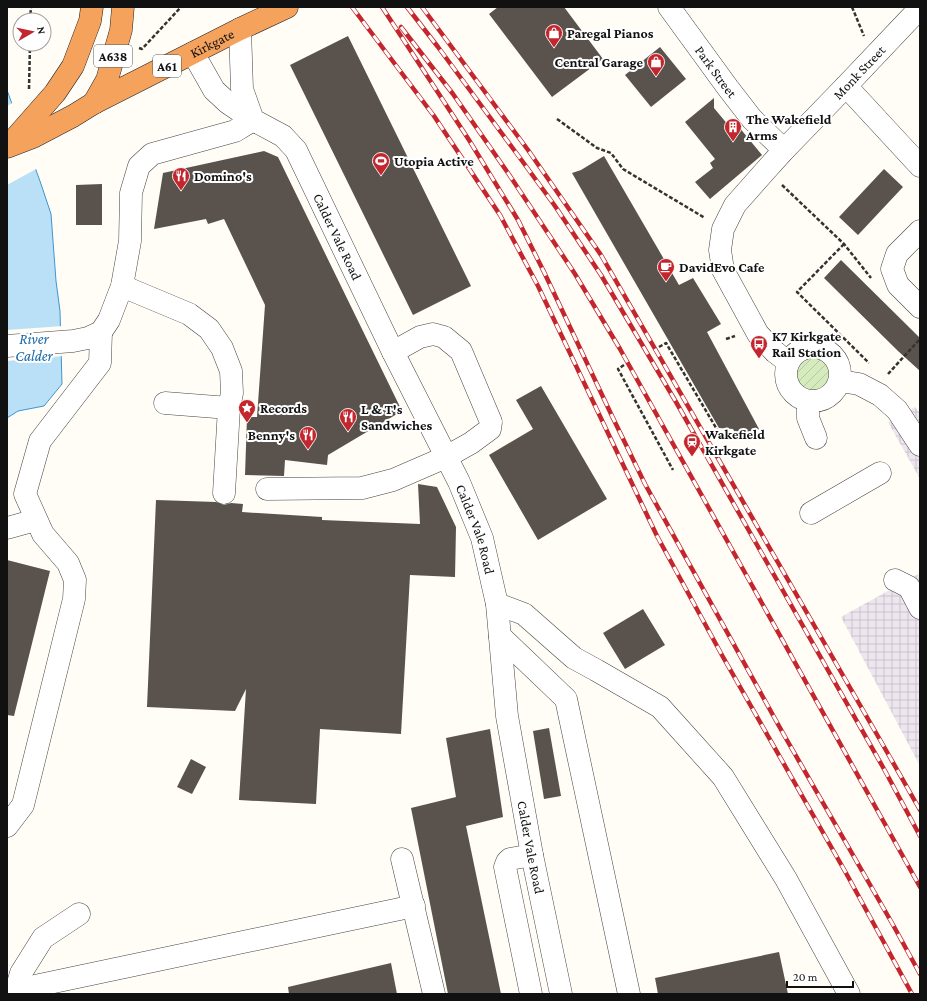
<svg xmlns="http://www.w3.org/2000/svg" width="927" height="1001" viewBox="0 0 927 1001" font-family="'Crimson Pro',serif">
	<defs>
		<pattern id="industrial-grid" width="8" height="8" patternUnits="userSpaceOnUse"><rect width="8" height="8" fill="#eee6ef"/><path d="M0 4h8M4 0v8" fill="none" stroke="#cbc4cc"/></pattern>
		<pattern id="garden-furrows" width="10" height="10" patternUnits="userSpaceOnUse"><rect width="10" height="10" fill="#d5ebbd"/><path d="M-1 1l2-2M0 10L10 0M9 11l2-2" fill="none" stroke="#b6c8a1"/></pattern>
	</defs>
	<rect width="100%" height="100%" fill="#fffdf5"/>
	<path fill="url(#industrial-grid)" d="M 915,407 L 920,413 L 920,479 L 888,422 Z
		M 920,573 L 920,766 L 841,617 Z"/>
	<path fill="url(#garden-furrows)" d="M795 373a17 17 0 1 1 34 0a17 17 0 1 1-34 0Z"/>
	<path fill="#b9e0f7" stroke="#3f96cf" d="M 7,90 L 41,184 L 51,214 L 56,281 L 60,311 L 62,384 L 44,406 L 18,411 L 7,418 Z"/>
	<path fill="#fffdf5" d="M 14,102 L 38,168 L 7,185 L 7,106 Z
		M 63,326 L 63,356 L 7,361 L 7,330 Z"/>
	<path fill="#5a524d" d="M 498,7 L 564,7 L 603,59 L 552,97 L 489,14 Z
		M 348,36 L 471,286 L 413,315 L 290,65 Z
		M 660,47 L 686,79 L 651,107 L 625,75 Z
		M 714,98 L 714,108 L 729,126 L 734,121 L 762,155 L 710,199 L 695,182 L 713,168 L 710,163 L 715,159 L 685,122 Z
		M 264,151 L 278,157 L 402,411 L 328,455 L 327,465 L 285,460 L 284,476 L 245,475 L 247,417 L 257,417 L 265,305 L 224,219 L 208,224 L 206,219 L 154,229 L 163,173 Z
		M 604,156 L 679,285 L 693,278 L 721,324 L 707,332 L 759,429 L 740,441 L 733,429 L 719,428 L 572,173 L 581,170 Z
		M 884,169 L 903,187 L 858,235 L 839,217 Z
		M 102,184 L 102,225 L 76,225 L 76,185 Z
		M 841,260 L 920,338 L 920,371 L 898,351 L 824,278 Z
		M 541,386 L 607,499 L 538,540 L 489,455 L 533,429 L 516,400 Z
		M 418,484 L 437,487 L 456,527 L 455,577 L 410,575 L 401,734 L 320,729 L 316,804 L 239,800 L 246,689 L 235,711 L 147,707 L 156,500 L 216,502 L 224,505 L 231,503 L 243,504 L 242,512 L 322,517 L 322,520 L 420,524 Z
		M 7,560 L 50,571 L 14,716 L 7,715 Z
		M 643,609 L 665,645 L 625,669 L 603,633 Z
		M 549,728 L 561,796 L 544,799 L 533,731 Z
		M 490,729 L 503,817 L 466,826 L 501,994 L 448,994 L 411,808 L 456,797 L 446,738 Z
		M 191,759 L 206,767 L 192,794 L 177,787 Z
		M 779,952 L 788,994 L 658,994 L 655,978 Z
		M 391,963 L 397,994 L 289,994 L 288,987 Z"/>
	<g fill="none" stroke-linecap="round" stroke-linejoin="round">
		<defs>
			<g id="minor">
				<path id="s1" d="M 669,7 L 728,88 L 752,119 L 784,150"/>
				<path d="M 240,29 L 242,89 L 253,120"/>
				<path id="s2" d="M 193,53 L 214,90 L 228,103 L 253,120 L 283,136 L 296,150 L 393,352 L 459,482 L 482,538 L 497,604 L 507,716 L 532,855 L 561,994"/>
				<path d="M 846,86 L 920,166"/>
				<path d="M 920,231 L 897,254 L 892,269 L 898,285 L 920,307"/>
				<path d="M 122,286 L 189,314 L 209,329 L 222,348 L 231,371 L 232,393 L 229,408 L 224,493"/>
				<path d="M 7,346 L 73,341 L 88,338 L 101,332 L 109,320 L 122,286 L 130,241 L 131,193 L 139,166 L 152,154 L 235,131 L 253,120"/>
				<circle cx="813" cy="374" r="27"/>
				<path id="s3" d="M 788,362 L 775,352 L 758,334 L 723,270 L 720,250 L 723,229 L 735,205 L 766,170 L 784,150 L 846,86 L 920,8"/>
				<path d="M 840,381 L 859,384 L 880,395 L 897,410 L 920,445"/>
				<path d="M 808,402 L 808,418 L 816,438"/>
				<path d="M 165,403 L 229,408"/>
				<path d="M 267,489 L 362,488 L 393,480 L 446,457 L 471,443 L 490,429 L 491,422 L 461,351 L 444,337 L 433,334 L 420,337 L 393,352"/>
				<path d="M 811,513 L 880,473"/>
				<path d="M 7,528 L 36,520"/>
				<path d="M 895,580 L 909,587 L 920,608"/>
				<path d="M 497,604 L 524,614 L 574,658 L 596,670 L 660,707 L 723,777 L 786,879 L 849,994"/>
				<path d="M 500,636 L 566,699 L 629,994"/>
				<path d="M 7,826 L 23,805 L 74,599 L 75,580 L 68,563 L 43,534 L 25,494 L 40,441 L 100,363 L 101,332"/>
				<path d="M 402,859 L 434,994"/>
				<path d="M 16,990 L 414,906"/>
				<path d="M 15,994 L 21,973 L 43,938 L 79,914"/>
				<path d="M 531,994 L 505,867 L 507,862 L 510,859 L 532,855"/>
			</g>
			<g id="highway">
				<path d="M 94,103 L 107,80 L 121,30 L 123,7"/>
				<path d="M 11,143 L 55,93 L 73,66 L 90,21 L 92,7"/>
				<path id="s4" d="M 7,147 L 33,137 L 73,116 L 94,103 L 240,29 L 287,7"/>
			</g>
		</defs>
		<use href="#minor" stroke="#444" stroke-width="23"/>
		<use href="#highway" stroke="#222" stroke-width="23"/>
		<path stroke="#333" stroke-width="2.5" stroke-dasharray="4 2" stroke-linecap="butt" d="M 852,7 L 864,36
			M 30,20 L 31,7
			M 139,48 L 142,49 L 181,7
			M 29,89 L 30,44
			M 557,119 L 597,148 L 611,153 L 623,169 L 705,218
			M 782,185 L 844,244 L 871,278
			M 844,244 L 797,292 L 869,363
			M 726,339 L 735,336
			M 659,347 L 666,343 L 722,438
			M 624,365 L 618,369 L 673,470
			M 888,374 L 920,339"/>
		<use href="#minor" stroke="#fff" stroke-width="22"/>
		<use href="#highway" stroke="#f5a25d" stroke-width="22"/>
		<defs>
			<path id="rail" d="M 352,7 L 434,116 L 500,215 L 538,286 L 657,536 L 723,657 L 846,873 L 912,994
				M 382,7 L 469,140 L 518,220 L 544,272 L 612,416 L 645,484 L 784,735 L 892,923 L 920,974
				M 407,7 L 438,47 L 520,158 L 555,206 L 601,275 L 676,402 L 884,769 L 920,836
				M 422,7 L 528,150 L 601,255 L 883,745 L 920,810
				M 401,27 L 453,94 L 508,173 L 575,274 L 620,349 L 749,580 L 920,887"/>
		</defs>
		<use href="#rail" stroke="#c4262e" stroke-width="4.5"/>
		<use href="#rail" stroke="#fff" stroke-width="3" stroke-dasharray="9" stroke-linecap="butt"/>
	</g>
	<defs>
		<symbol id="shop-pin" viewBox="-11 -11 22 30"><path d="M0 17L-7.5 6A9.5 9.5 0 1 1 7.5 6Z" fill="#c4262e" stroke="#fff"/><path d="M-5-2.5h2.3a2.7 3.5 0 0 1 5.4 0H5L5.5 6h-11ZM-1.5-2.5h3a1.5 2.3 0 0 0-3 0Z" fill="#fff"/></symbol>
		<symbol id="building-pin" viewBox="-11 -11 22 30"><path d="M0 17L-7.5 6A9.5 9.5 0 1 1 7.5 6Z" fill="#c4262e" stroke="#fff"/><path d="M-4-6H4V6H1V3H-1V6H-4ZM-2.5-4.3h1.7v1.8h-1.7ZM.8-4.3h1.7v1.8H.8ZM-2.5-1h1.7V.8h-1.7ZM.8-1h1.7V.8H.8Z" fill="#fff"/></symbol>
		<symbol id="stadium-pin" viewBox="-11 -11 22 30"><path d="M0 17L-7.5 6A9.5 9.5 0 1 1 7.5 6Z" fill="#c4262e" stroke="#fff"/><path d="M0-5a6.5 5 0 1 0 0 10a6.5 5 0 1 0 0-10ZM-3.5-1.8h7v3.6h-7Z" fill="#fff"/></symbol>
		<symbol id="restaurant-pin" viewBox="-11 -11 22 30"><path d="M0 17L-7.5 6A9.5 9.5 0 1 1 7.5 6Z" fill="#c4262e" stroke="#fff"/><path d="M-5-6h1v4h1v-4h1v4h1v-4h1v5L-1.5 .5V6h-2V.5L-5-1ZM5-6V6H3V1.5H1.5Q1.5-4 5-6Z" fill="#fff"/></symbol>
		<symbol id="cafe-pin" viewBox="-11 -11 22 30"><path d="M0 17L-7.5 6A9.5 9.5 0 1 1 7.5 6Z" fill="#c4262e" stroke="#fff"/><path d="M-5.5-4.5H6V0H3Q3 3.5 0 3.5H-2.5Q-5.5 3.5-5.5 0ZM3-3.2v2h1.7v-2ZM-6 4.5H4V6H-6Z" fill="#fff"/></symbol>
		<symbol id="bus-pin" viewBox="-11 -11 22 30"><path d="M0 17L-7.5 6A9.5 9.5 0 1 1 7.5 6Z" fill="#c4262e" stroke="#fff"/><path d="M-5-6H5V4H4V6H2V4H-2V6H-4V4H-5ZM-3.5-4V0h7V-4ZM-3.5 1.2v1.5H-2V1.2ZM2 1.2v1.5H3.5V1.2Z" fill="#fff"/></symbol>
		<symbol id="sight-pin" viewBox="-11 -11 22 30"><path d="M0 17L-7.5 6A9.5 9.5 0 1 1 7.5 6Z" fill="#c4262e" stroke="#fff"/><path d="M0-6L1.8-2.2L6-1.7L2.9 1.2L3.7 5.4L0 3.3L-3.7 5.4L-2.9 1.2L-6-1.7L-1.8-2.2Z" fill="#fff"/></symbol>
		<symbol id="station-pin" viewBox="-11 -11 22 30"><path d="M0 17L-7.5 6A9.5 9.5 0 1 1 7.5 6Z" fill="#c4262e" stroke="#fff"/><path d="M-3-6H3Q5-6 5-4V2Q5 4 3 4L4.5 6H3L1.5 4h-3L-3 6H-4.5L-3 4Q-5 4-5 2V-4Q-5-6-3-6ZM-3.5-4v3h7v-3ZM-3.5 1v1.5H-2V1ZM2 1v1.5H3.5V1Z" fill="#fff"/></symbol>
	</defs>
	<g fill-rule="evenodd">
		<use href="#shop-pin" x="544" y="23" width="20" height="27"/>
		<use href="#shop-pin" x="646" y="52" width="20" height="27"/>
		<use href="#building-pin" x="723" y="117" width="20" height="27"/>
		<use href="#stadium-pin" x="371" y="151" width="20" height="27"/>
		<use href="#restaurant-pin" x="171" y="166" width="20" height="27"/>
		<use href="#cafe-pin" x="656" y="257" width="20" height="27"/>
		<use href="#bus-pin" x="749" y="334" width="20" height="27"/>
		<use href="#sight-pin" x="237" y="398" width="20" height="27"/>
		<use href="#restaurant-pin" x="338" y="407" width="20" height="27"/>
		<use href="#restaurant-pin" x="298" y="425" width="20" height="27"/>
		<use href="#station-pin" x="682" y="432" width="20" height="27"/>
	</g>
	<g text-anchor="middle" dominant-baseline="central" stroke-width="4" stroke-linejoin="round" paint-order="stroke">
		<g fill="#fff" stroke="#585858" stroke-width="1">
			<rect x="94" y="45" width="38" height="22" rx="3"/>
			<rect x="153" y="55" width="28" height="22" rx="3"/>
		</g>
		<g font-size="13" font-weight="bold" fill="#111">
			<text x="113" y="56">A638</text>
			<text x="167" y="66">A61</text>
		</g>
		<g font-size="14" font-weight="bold" fill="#111" stroke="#fff" text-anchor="start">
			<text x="567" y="33">Paregal Pianos</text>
			<text x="643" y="62" text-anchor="end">Central Garage</text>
			<text x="746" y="119">The Wakefield<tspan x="746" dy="16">Arms</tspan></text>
			<text x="394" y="161">Utopia Active</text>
			<text x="194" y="176">Domino's</text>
			<text x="679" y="267">DavidEvo Cafe</text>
			<text x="772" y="336">K7 Kirkgate<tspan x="772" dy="16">Rail Station</tspan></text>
			<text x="260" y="408">Records</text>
			<text x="361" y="409">L &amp; T's<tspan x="361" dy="16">Sandwiches</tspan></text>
			<text x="705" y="434">Wakefield<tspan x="705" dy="16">Kirkgate</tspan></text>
			<text x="295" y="435" text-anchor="end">Benny's</text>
		</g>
		<g font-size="14" fill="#111" stroke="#fff">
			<text stroke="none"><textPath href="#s4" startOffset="230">Kirkgate</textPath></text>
			<text stroke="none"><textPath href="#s1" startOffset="80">Park Street</textPath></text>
			<text stroke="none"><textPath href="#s3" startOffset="364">Monk Street</textPath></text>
			<text stroke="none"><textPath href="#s2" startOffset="241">Calder Vale Road</textPath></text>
			<text stroke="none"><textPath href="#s2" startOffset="565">Calder Vale Road</textPath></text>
			<text stroke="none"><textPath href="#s2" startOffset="889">Calder Vale Road</textPath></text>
		</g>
		<g font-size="15" font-style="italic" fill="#1768a6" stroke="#fff">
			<text x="34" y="339">River<tspan x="34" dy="17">Calder</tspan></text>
		</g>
	</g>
	<rect width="927" height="1001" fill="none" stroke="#111111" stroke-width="16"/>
	<g transform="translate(32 32) rotate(81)"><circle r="19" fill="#ffffff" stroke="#a0a0a0"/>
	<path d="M0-3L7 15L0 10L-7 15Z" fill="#c4262e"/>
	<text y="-6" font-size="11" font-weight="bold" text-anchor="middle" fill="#111111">N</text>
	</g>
	<path d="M787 981v6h66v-6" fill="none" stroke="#111111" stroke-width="2"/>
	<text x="793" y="981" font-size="12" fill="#111111" stroke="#ffffff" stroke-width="3" paint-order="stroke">20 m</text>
</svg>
